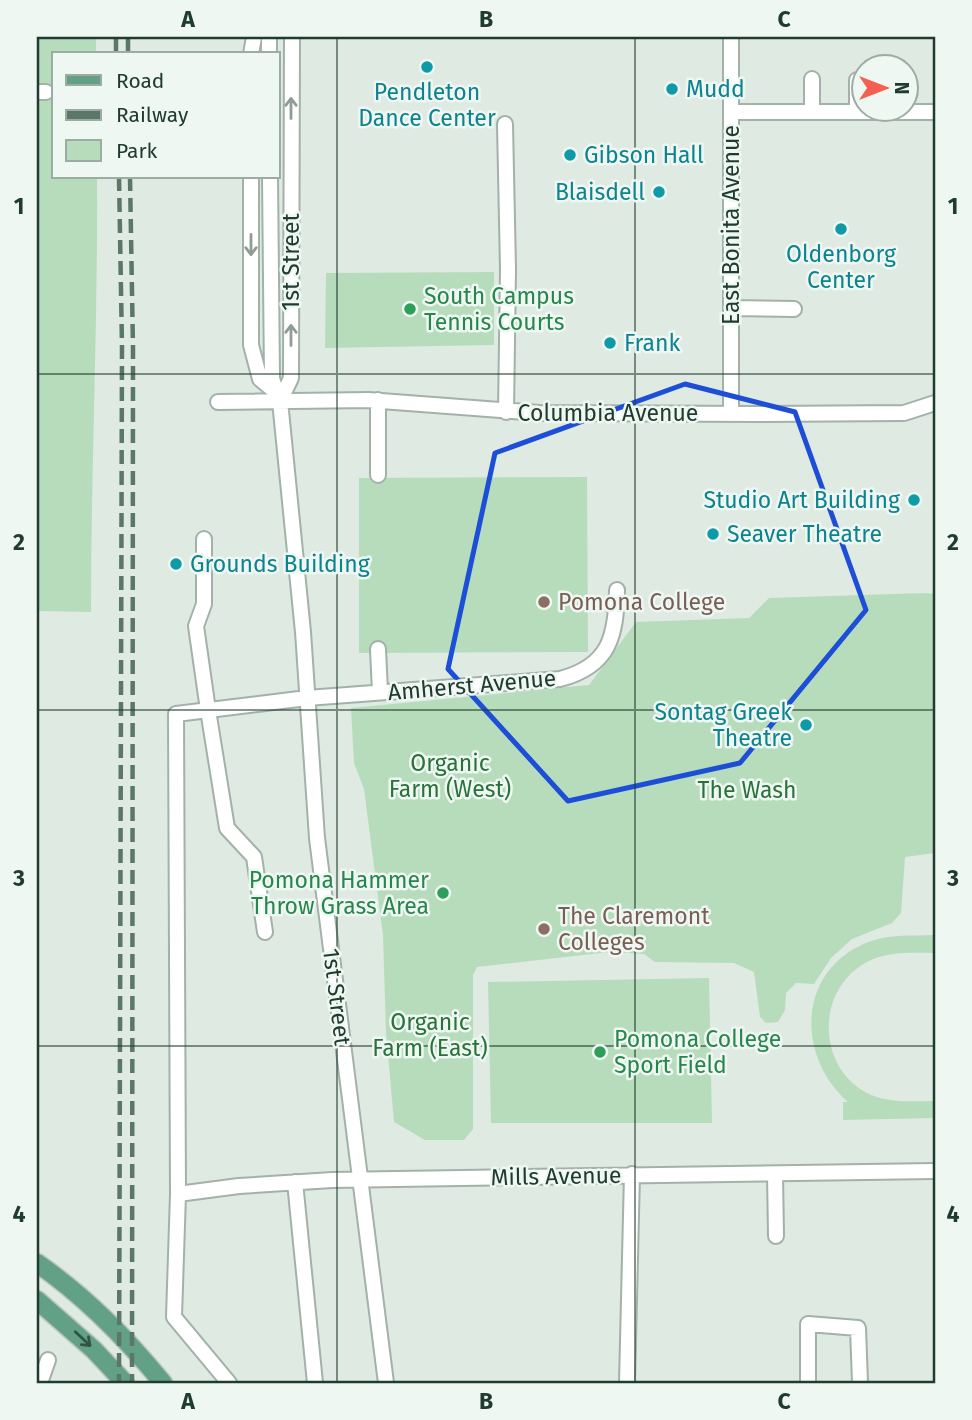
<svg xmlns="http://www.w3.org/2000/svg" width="972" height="1420" viewBox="0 0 972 1420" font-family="'Fira Sans',sans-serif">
	<rect width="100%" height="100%" fill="#dfeae3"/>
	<path fill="#b7dcbb" d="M 37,37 L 96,37 L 96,54 L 54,54 L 54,177 L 97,177 C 98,322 91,467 91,612 L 37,611 Z
		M 494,272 L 494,345 L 325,348 L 326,273 Z
		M 587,477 L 588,652 L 359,653 L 359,478 Z
		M 924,593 L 935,594 L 935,853 L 905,857 L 901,913 L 892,923 L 852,939 L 831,958 L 814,984 L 796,983 L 786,993 L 785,1010 L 778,1022 L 766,1023 L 760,1017 L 754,972 L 734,963 L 655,962 L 644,954 L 610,952 L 477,967 L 473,975 L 473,1129 L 464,1140 L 425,1140 L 394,1122 L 386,1032 L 383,935 L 364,789 L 354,763 L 351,708 L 589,685 L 636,622 L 749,618 L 769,598 Z
		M 935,935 L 935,953 C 912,953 888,951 867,962 C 816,989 816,1066 867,1093 C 889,1104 912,1101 935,1101 L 935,1118 L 843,1120 L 843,1102 L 848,1102 C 794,1054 798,967 871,941 C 892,934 914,936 935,935 Z
		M 709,978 L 712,1123 L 491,1123 L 488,982 Z"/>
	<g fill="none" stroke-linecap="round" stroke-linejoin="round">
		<defs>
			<path id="minor" d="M 269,37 L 269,54
				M 251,54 L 254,37
				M 37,92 L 46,92
				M 812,111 L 812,79
				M 731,112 L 935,112
				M 857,112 L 857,80
				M 505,124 L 508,269 L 506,412
				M 251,177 L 251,345 L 260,379 L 277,393
				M 270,177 L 272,379 L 280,401 L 303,632 L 317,838 L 386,1383
				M 732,308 L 794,309
				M 378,400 L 378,475
				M 280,401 L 291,378 L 292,37
				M 218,402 L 368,400 L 539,413 L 760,414 L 904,413 L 935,403
				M 731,413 L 731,37
				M 204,539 L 204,604 L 196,626 L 208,710 L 227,828 L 254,857 L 265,932
				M 378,649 L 380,692
				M 775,1174 L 776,1236
				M 295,1182 L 315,1383
				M 178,1194 L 239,1186 L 332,1180 L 935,1171
				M 40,1383 L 48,1360
				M 229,1383 L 174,1317 L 178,1194 L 176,714 L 307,698 L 560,679 C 610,666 616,636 617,590
				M 627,1383 L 632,1174
				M 808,1383 L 808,1324 L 858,1328 L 860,1383"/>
			<path id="major" d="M 37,1263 C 86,1297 125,1337 163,1383
				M 37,1300 L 94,1350 L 125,1383"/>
		</defs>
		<use href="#minor" stroke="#a2b2a9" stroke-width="18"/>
		<use href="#major" stroke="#bcc4c1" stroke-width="21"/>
		<use href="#minor" stroke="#fff" stroke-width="14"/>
		<use href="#major" stroke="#62a186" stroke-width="18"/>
		<path stroke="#5a776a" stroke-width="4.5" stroke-dasharray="14 7" stroke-linecap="butt" d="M 116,37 L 116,54
			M 128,37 L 128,54
			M 119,177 L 122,346 L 119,1383
			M 130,177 L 133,348 L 132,1383"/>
	</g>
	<defs><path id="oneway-shaft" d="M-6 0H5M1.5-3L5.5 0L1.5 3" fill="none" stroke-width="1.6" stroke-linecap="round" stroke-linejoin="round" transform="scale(1.75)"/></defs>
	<g stroke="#909d97">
		<use href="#oneway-shaft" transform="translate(291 108) rotate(-90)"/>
		<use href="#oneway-shaft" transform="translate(251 245) rotate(90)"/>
		<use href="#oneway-shaft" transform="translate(291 335) rotate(-90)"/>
	</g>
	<use stroke="#305445" href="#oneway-shaft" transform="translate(83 1339) rotate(43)"/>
	<path fill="none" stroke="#1d4ed8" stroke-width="5" stroke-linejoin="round" d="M 685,384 L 795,412 L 866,610 L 740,763 L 568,801 L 448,669 L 495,453 Z"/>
	<path fill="none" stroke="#203b2f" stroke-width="2" stroke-opacity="0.55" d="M 337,37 L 337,1383M 635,37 L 635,1383M 37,374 L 935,374M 37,710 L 935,710M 37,1046 L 935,1046"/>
	<g fill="#0f9aa8" stroke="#eff7f2" stroke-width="2.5">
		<circle cx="427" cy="67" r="7"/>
		<circle cx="672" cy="89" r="7"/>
		<circle cx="570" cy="155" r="7"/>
		<circle cx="659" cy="192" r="7"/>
		<circle cx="841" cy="229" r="7"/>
		<circle cx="610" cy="343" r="7"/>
		<circle cx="914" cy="500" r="7"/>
		<circle cx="713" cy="534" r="7"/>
		<circle cx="176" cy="564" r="7"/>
		<circle cx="806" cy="725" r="7"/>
	</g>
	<g fill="#2e9e5b" stroke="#eff7f2" stroke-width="2.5">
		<circle cx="410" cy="309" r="7"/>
		<circle cx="443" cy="893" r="7"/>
		<circle cx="600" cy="1052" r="7"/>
	</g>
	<g fill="#8d6e63" stroke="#eff7f2" stroke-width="2.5">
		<circle cx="544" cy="602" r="7"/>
		<circle cx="544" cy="929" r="7"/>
	</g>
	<g text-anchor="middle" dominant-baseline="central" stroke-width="5" stroke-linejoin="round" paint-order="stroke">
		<g font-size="23" fill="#0d838f" stroke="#eff7f2" text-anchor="start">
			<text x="686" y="89">Mudd</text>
			<text x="427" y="92" text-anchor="middle">Pendleton<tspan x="427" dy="26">Dance Center</tspan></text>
			<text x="584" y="155">Gibson Hall</text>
			<text x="645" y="192" text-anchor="end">Blaisdell</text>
			<text x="841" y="254" text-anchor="middle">Oldenborg<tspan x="841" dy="26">Center</tspan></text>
			<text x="624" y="343">Frank</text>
			<text x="900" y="500" text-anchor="end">Studio Art Building</text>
			<text x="727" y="534">Seaver Theatre</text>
			<text x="190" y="564">Grounds Building</text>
			<text x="792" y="712" text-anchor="end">Sontag Greek<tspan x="792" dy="26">Theatre</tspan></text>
		</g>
		<g font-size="23" fill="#203b2f" stroke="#eff7f2">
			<text transform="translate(731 225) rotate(-90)">East Bonita Avenue</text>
			<text transform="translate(291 262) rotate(-90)">1st Street</text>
			<text x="608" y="413">Columbia Avenue</text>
			<text transform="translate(472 685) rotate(-5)">Amherst Avenue</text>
			<text transform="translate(337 997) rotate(83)">1st Street</text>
			<text transform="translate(556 1176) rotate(-1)">Mills Avenue</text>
		</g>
		<g font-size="23" fill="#27864d" stroke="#eff7f2" text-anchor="start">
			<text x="424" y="296">South Campus<tspan x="424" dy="26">Tennis Courts</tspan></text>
			<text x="429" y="880" text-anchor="end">Pomona Hammer<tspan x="429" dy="26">Throw Grass Area</tspan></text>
			<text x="614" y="1039">Pomona College<tspan x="614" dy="26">Sport Field</tspan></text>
		</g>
		<g font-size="23" fill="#785e54" stroke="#eff7f2" text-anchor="start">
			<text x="558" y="602">Pomona College</text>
			<text x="558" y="916">The Claremont<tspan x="558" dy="26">Colleges</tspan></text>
		</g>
		<g font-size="23" fill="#297239" stroke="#eff7f2">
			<text x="450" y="763">Organic<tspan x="450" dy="26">Farm (West)</tspan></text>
			<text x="747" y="790">The Wash</text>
			<text x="430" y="1022">Organic<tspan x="430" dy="26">Farm (East)</tspan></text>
		</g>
	</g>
	<rect width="972" height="1420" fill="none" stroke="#eff7f2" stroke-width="77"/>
	<rect x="52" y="52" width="228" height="126" fill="#eff7f2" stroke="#9caca4" stroke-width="2"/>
	<rect x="66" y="75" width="35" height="10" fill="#62a186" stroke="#9caca4" stroke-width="2"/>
	<text x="116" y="88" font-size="21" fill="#203b2f">Road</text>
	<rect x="66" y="110" width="35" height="10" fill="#5a776a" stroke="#9caca4" stroke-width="2"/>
	<text x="116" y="122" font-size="21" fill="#203b2f">Railway</text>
	<rect x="66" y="140" width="35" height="21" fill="#b7dcbb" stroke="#9caca4" stroke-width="2"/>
	<text x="116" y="158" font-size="21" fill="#203b2f">Park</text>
	<g transform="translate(885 88) rotate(90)"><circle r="33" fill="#eff7f2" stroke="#9caca4" stroke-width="2"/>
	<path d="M0-5L12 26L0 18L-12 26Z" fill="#f55f52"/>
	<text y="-10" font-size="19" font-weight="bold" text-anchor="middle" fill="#203b2f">N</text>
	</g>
	<rect x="38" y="38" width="896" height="1344" fill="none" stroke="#203b2f" stroke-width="2.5"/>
	<g font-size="23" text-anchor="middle" font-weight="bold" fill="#203b2f">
		<text x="188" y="27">A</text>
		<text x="486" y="27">B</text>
		<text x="784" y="27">C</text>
		<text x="19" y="214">1</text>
		<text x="953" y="214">1</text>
		<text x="19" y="550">2</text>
		<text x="953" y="550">2</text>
		<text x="19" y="886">3</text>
		<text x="953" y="886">3</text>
		<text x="19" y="1222">4</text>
		<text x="953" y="1222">4</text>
		<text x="188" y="1409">A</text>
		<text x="486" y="1409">B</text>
		<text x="784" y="1409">C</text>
	</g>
</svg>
